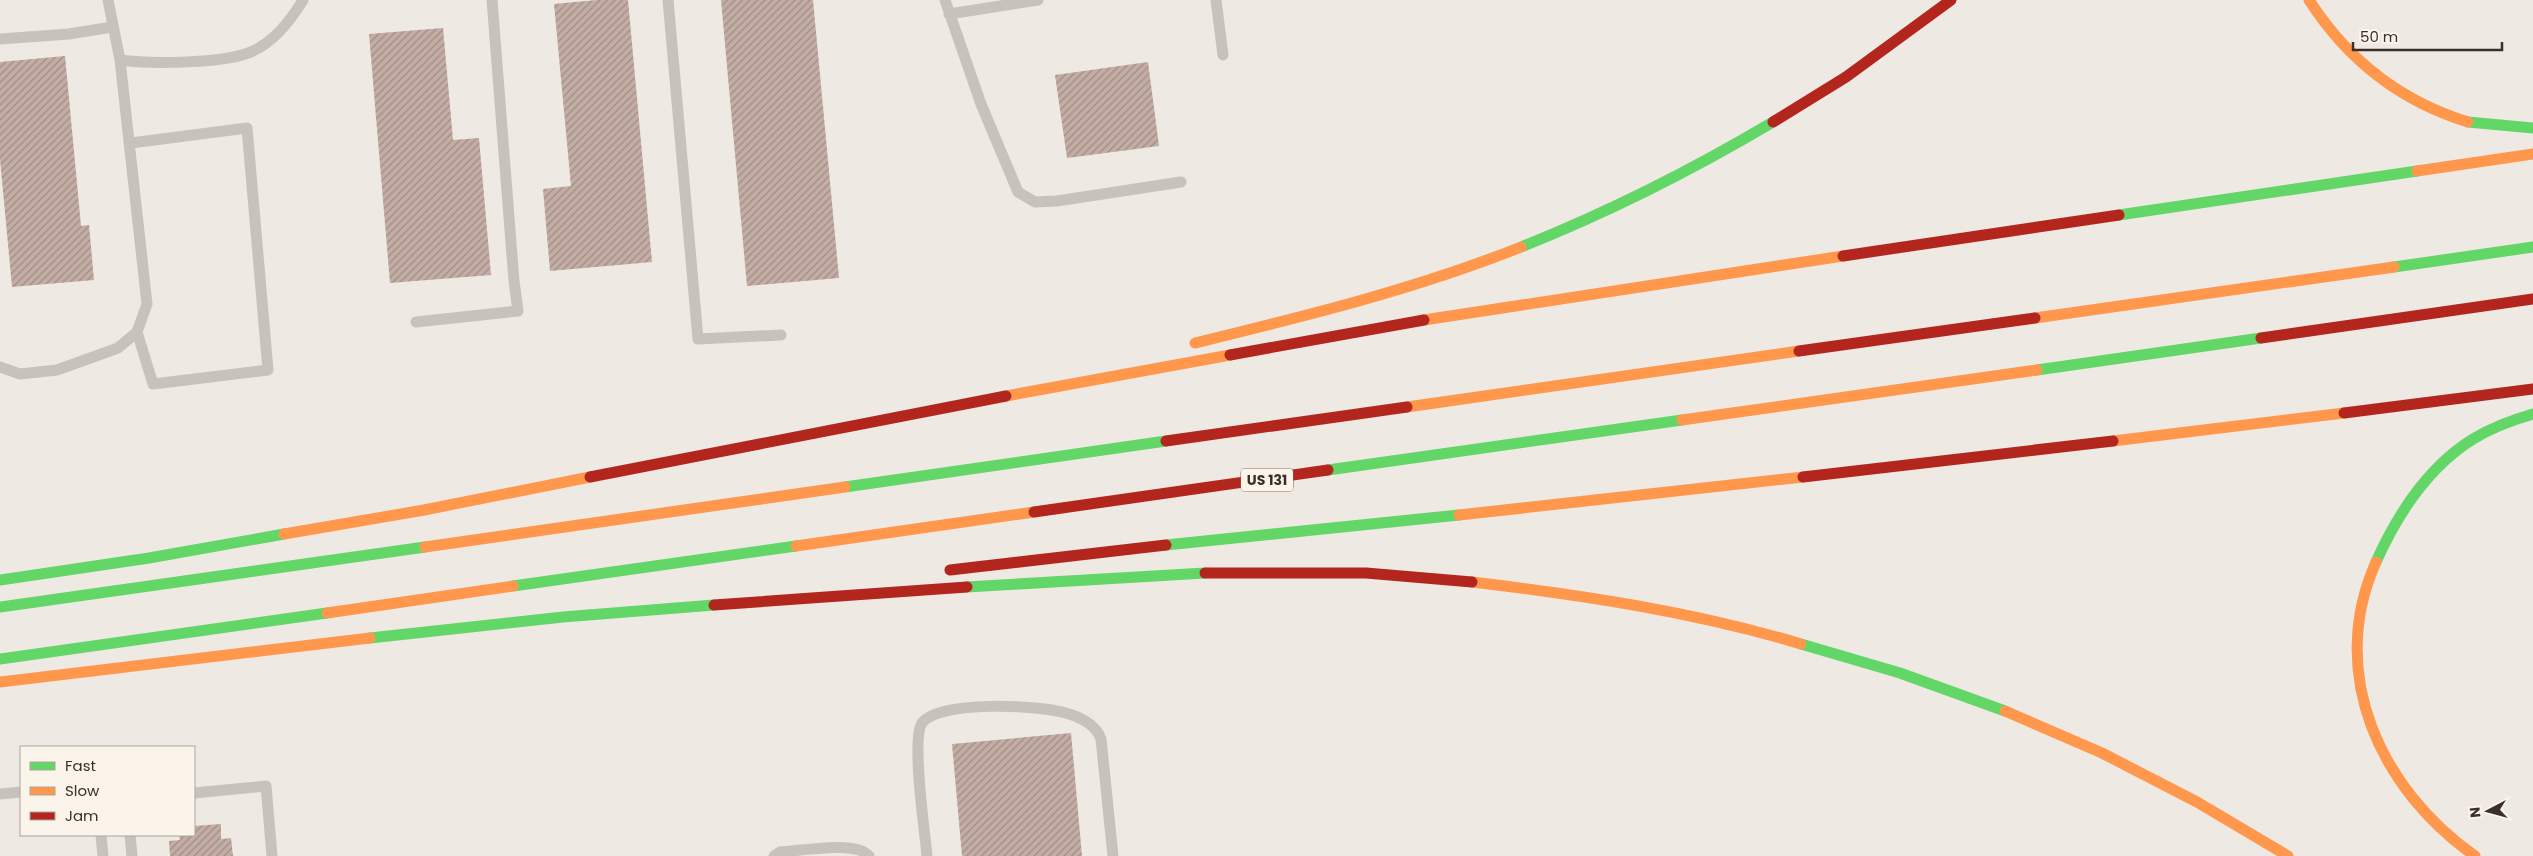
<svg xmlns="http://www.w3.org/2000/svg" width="2533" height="856" viewBox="0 0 2533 856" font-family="Poppins,sans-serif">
	<defs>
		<pattern id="building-hatch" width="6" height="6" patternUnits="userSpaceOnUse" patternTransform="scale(1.25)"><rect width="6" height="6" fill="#c3ada4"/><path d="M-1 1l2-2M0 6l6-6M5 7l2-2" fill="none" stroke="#9f8d86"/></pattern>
	</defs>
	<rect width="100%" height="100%" fill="#efe9e3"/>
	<path fill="url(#building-hatch)" d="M 597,0 L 628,0 L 652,262 L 550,271 L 543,189 L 571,186 L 554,4 Z
		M 721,0 L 813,0 L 839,278 L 747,286 Z
		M 443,28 L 453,140 L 479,138 L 491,275 L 390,283 L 369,34 Z
		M 65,56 L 81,226 L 89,225 L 94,280 L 12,287 L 0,159 L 0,62 Z
		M 1148,62 L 1159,146 L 1067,158 L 1055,75 Z
		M 1071,733 L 1082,856 L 962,856 L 952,744 Z
		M 221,824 L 221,839 L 231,838 L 233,856 L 170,856 L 169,841 L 180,840 L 179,835 L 194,835 L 194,826 Z"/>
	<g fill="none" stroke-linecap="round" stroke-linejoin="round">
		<path stroke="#c8c2bc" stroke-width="11" d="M 108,0 L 120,60 C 149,64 227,64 253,51 C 275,41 291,20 303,0
			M 668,0 L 698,339 L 781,335
			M 945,0 L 981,104 L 1018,192 L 1035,202 L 1057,201 L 1181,182
			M 1216,0 L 1223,55
			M 949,14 L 1038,0
			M 0,39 L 69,34 L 112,27
			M 131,143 L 247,128 L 268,370 L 153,384 L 137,332
			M 416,322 L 518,311 L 514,281 L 492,0
			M 0,367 L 20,374 L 57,370 L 118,348 L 137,332 L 147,304 L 120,60
			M 194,793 L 266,786 L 272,856
			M 0,794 L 21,792
			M 101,835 L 103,856
			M 130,835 L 132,856
			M 774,856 L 780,852 C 801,851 856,840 869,856
			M 927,856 C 925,832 911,739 922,723 C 938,700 1040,705 1066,713 C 1080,717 1096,725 1101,739 L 1113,856"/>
		<path stroke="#63d668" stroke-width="11" d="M 2468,122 L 2533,128
			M 2119,215 L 2417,171
			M 1521,247 C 1609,212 1692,170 1773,122
			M 2394,267 L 2533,247
			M 2037,370 L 2261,338
			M 1328,470 L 1682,420
			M 845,487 L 1166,441
			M 1166,545 L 1459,515
			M 2376,562 C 2397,515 2428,467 2473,439 C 2491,428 2512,420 2533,414
			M 0,580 L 149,558 L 284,534
			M 513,586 L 796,546
			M 967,587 L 1205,573
			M 0,607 L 425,547
			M 370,638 L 563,617 L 714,605
			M 1801,644 L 1900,673 L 2005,711
			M 0,659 L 327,613"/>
		<path stroke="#ff974d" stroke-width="11" d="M 2309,0 C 2347,59 2400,101 2468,122
			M 2417,171 L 2533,154
			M 2035,318 L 2394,267
			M 1424,320 L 1843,256
			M 1195,343 C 1305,316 1416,289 1521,247
			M 1006,396 L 1230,355
			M 1407,407 L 1799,351
			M 1682,420 L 2037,370
			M 2113,441 L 2344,413
			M 1459,515 L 1803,477
			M 284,534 L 424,510 L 590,477
			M 796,546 L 1034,512
			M 425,547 L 845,487
			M 2376,562 C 2326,674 2381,790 2475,856
			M 1472,582 C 1582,595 1695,612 1801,644
			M 327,613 L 513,586
			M 0,682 L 370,638
			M 2005,711 L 2102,753 L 2197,802 L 2288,856"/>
		<path stroke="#b3261e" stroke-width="11" d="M 1773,122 L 1846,77 L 1951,0
			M 1843,256 L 2119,215
			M 2261,338 L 2533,299
			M 1799,351 L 2035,318
			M 1230,355 L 1424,320
			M 2344,413 L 2533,389
			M 1166,441 L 1407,407
			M 590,477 L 1006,396
			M 1803,477 L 2113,441
			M 1034,512 L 1328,470
			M 950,570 L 1166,545
			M 1205,573 L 1366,573 L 1472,582
			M 714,605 L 967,587"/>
	</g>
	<g text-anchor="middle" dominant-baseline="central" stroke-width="5" stroke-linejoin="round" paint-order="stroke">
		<rect fill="#fbf4eb" stroke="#746a63" stroke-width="1" x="1241" y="468.5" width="52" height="23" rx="4"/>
		<g font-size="14" font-weight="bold" fill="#3a2f29">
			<text x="1267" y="480">US 131</text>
		</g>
	</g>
	<rect x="20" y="746" width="175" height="90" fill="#fbf4eb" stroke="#aea59d"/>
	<rect x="30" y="762" width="25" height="8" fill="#63d668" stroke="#aea59d"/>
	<text x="65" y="771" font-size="15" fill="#3a2f29">Fast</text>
	<rect x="30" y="787" width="25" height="8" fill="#ff974d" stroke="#aea59d"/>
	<text x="65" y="796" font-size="15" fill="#3a2f29">Slow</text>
	<rect x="30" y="812" width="25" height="8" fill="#b3261e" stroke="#aea59d"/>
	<text x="65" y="821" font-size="15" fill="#3a2f29">Jam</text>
	<g transform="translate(2488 811) rotate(264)" stroke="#fbf4eb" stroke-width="4" paint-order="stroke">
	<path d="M0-4L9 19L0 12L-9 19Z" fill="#3a2f29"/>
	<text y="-8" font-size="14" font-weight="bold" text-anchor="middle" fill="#3a2f29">N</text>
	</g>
	<path d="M2353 42v8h149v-8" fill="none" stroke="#3a2f29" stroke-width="2.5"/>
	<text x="2360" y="42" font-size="15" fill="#3a2f29" stroke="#fbf4eb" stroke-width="4" paint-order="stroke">50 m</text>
</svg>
